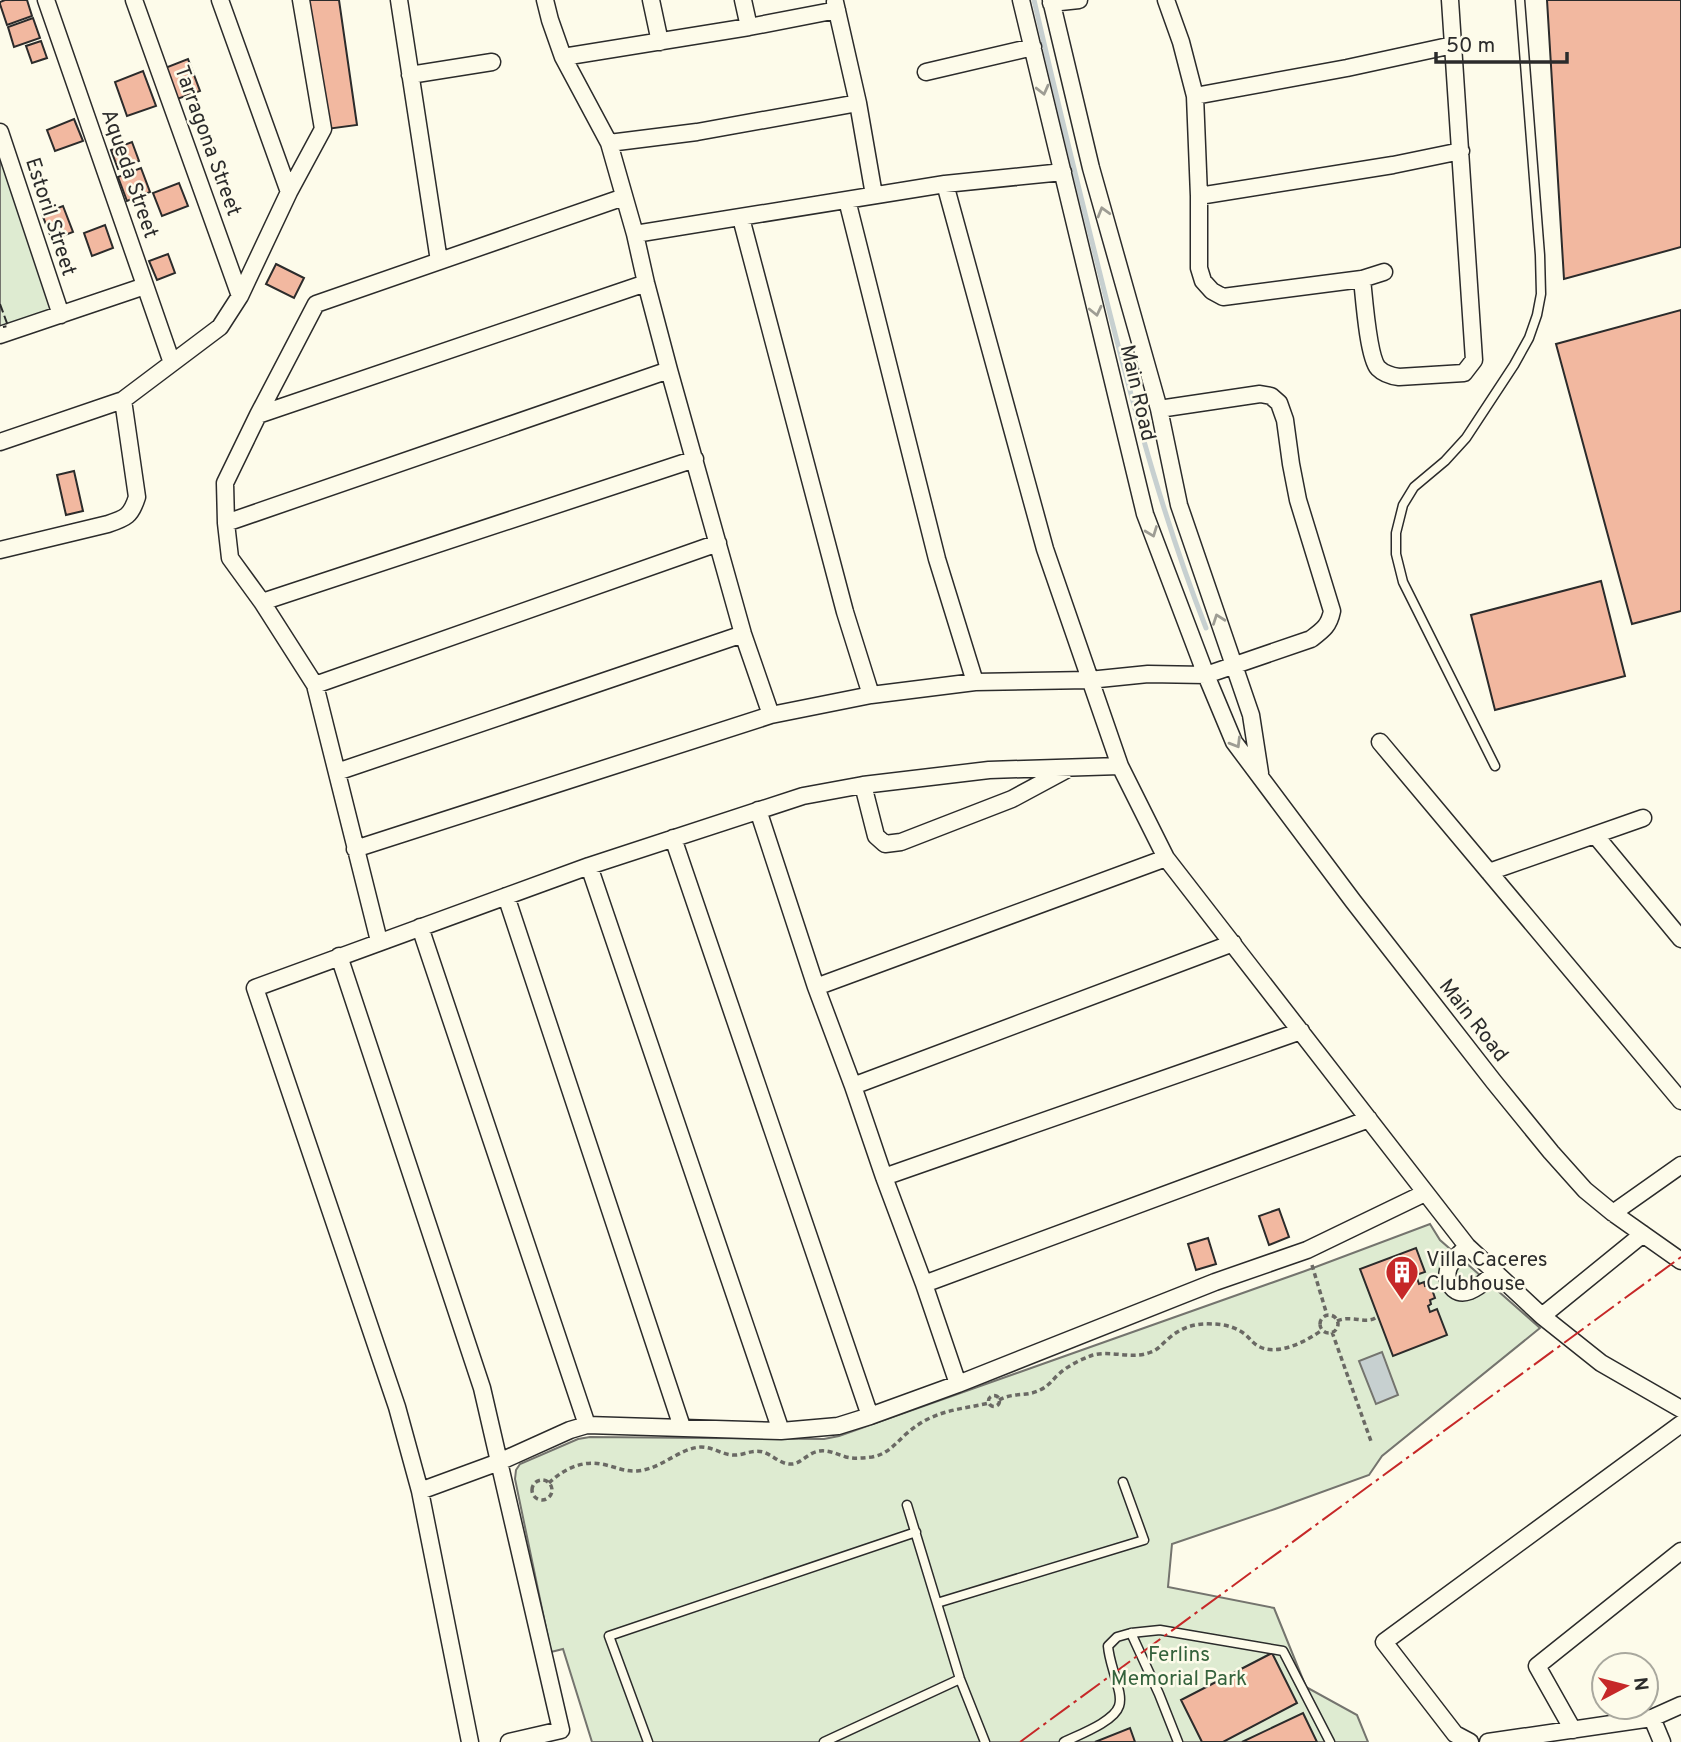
<svg xmlns="http://www.w3.org/2000/svg" width="1681" height="1742" viewBox="0 0 1681 1742" font-family="Overpass,sans-serif">
	<rect width="100%" height="100%" fill="#fdfbea"/>
	<path fill="#deebd1" stroke="#74746e" stroke-width="2" d="M 0,156 L 54,310 L 0,329 Z
		M 1430,1224 L 1440,1240 L 1540,1328 L 1382,1456 L 1369,1475 L 1275,1509 L 1172,1544 L 1168,1587 L 1274,1608 L 1306,1687 L 1357,1715 L 1368,1742 L 592,1742 L 563,1649 L 551,1652 L 515,1479 L 516,1470 L 520,1464 L 578,1439 L 590,1437 L 824,1439 L 839,1436 L 1305,1271 Z"/>
	<path fill="#c7d0d0" stroke="#74746e" stroke-width="2" d="M 1382,1352 L 1398,1395 L 1376,1404 L 1359,1361 Z"/>
	<g fill="none" stroke-linecap="round" stroke-linejoin="round">
		<path stroke="#c7d0d0" stroke-width="5" d="M 1034,0 C 1058,105 1084,210 1110,314 C 1137,420 1166,526 1206,628"/>
	</g>
	<path fill="#f2b8a0" stroke="#2b2b2b" stroke-width="2" d="M 5,0 L 27,0 L 32,16 L 7,25 L 0,4 L 0,2 Z
		M 307,0 L 339,0 L 357,125 L 327,129 Z
		M 1547,0 L 1681,0 L 1681,247 L 1564,279 Z
		M 33,18 L 40,38 L 14,47 L 8,27 Z
		M 41,41 L 47,58 L 32,63 L 26,46 Z
		M 188,59 L 200,91 L 177,99 L 165,68 Z
		M 143,71 L 156,106 L 127,116 L 115,82 Z
		M 74,119 L 83,141 L 55,151 L 47,130 Z
		M 132,142 L 139,161 L 118,169 L 111,150 Z
		M 141,168 L 150,192 L 127,201 L 118,177 Z
		M 179,183 L 188,206 L 162,216 L 153,193 Z
		M 63,206 L 73,232 L 52,240 L 42,214 Z
		M 105,225 L 113,248 L 92,256 L 84,233 Z
		M 168,254 L 175,273 L 157,280 L 149,261 Z
		M 276,264 L 304,278 L 294,298 L 266,284 Z
		M 1681,310 L 1681,611 L 1632,624 L 1556,344 Z
		M 74,471 L 83,511 L 66,515 L 57,475 Z
		M 1601,581 L 1625,676 L 1495,710 L 1471,615 Z
		M 1279,1209 L 1289,1237 L 1269,1245 L 1259,1216 Z
		M 1208,1238 L 1216,1264 L 1196,1270 L 1188,1244 Z
		M 1416,1248 L 1425,1272 L 1416,1275 L 1419,1284 L 1424,1282 L 1425,1286 L 1430,1284 L 1435,1298 L 1430,1300 L 1431,1304 L 1428,1306 L 1430,1312 L 1437,1309 L 1447,1335 L 1393,1356 L 1360,1269 Z
		M 1272,1653 L 1297,1703 L 1223,1742 L 1202,1742 L 1181,1700 Z
		M 1303,1713 L 1317,1742 L 1242,1742 Z
		M 1130,1728 L 1135,1742 L 1095,1742 Z"/>
	<g fill="none" stroke-linecap="round" stroke-linejoin="round">
		<defs>
			<path id="lane" d="M 1495,766 L 1403,582 L 1396,554 L 1396,533 L 1403,505 L 1414,487 L 1445,461 L 1466,438 L 1514,365 L 1529,338 L 1537,315 L 1541,294 L 1540,255 L 1520,0
				M 907,1505 L 960,1679 L 985,1742
				M 937,1603 L 1144,1540 L 1123,1482
				M 1131,1633 L 1159,1694 L 1178,1742
				M 648,1742 L 609,1636 L 916,1532
				M 824,1742 L 960,1679
				M 1064,1742 C 1078,1735 1114,1722 1119,1706 C 1121,1700 1119,1690 1117,1684 C 1114,1671 1109,1659 1108,1646 L 1117,1637 L 1131,1633 L 1160,1630 L 1283,1651 L 1330,1742"/>
			<path id="street" d="M 46,0 L 172,363
				M 134,0 L 240,296
				M 220,0 L 289,192
				M 399,0 L 439,261
				M 545,0 L 550,20 L 563,57 L 609,143 L 635,234 L 646,283 L 669,370 L 743,634 L 771,715
				M 651,0 L 660,42
				M 743,0 L 749,27
				M 1021,0 L 1145,514 L 1206,675 L 1234,742 L 1353,901 L 1494,1082 L 1551,1152 L 1585,1190 L 1613,1213 L 1681,1261
				M 1051,0 L 1091,168 L 1159,409 L 1179,505 L 1251,715 L 1260,773
				M 1166,0 L 1181,42 L 1195,96 L 1199,196 L 1199,268 L 1203,281 L 1212,291 L 1223,297 L 1362,279 L 1384,272
				M 835,2 L 858,103 L 874,195
				M 1051,3 L 1079,0
				M 563,57 L 749,27 L 837,10
				M 926,72 L 1033,47
				M 410,75 L 492,62
				M 1195,96 L 1347,68 L 1453,45
				M 0,132 L 61,315
				M 609,143 L 697,132 L 858,103
				M 945,184 L 1045,549 L 1120,766 L 1166,858 L 1467,1246 L 1542,1316 L 1601,1363 L 1681,1409
				M 1199,196 L 1393,165 L 1461,151
				M 847,200 L 937,559 L 975,682
				M 741,218 L 845,612 L 871,695
				M 635,234 L 945,184 L 1063,172
				M 1362,279 C 1364,297 1368,356 1378,368 C 1384,374 1391,376 1399,377 L 1464,373 L 1474,360 L 1450,0
				M 0,335 L 145,286
				M 258,415 L 646,283
				M 0,442 L 123,400 L 220,327 L 240,296 L 289,192 L 323,129 L 301,0
				M 226,523 L 669,370
				M 0,550 L 108,524 C 126,518 131,516 137,497 L 123,400
				M 262,602 L 695,459
				M 315,685 L 718,543
				M 1380,742 L 1681,1101
				M 337,772 L 743,634
				M 863,785 L 876,836 L 885,844 L 901,842 L 1012,799 L 1066,770
				M 758,810 L 816,987 L 853,1086 L 884,1177 L 924,1284 L 958,1384
				M 1595,835 L 1681,939
				M 673,838 L 870,1416
				M 355,849 L 771,715 L 871,695 L 975,682 L 1089,680 L 1148,674 L 1206,675 L 1311,639 C 1323,630 1329,626 1332,611 L 1298,500 L 1291,464 L 1285,420 L 1279,403 L 1271,396 L 1260,394 L 1159,409
				M 589,866 L 781,1431
				M 1489,872 L 1643,818
				M 506,896 L 682,1427
				M 420,927 L 587,1425
				M 379,941 L 315,685 L 262,602 L 230,558 L 226,523 L 225,483 L 258,415 L 316,304 L 624,197
				M 339,956 L 482,1388 L 561,1730 L 509,1742
				M 816,987 L 1166,858
				M 853,1086 L 1233,943
				M 884,1177 L 1301,1031
				M 1613,1213 L 1681,1165
				M 1467,1246 C 1462,1252 1453,1259 1449,1267 C 1447,1272 1447,1278 1449,1283 C 1461,1305 1483,1283 1495,1273
				M 924,1284 L 1369,1119
				M 1542,1316 L 1643,1234
				M 420,1491 L 499,1462 L 570,1430 L 587,1425 L 781,1431 L 838,1426 L 870,1416 L 958,1384 L 1215,1282 L 1307,1250 L 1425,1193
				M 1652,1718 L 1662,1742
				M 1573,1730 L 1537,1666 L 1681,1551
				M 470,1742 L 420,1491 L 397,1407 L 255,988 L 589,866 L 803,796 L 863,785 L 989,770 L 1120,766
				M 1470,1742 L 1455,1734 L 1384,1642 L 1681,1424
				M 1488,1742 L 1652,1718 L 1681,1705"/>
		</defs>
		<use href="#lane" stroke="#2b2b2b" stroke-width="11"/>
		<use href="#street" stroke="#2b2b2b" stroke-width="19"/>
		<path stroke="#6a6964" stroke-width="3.5" stroke-dasharray="5 3.5" stroke-linecap="butt" d="M 1312,1265 L 1327,1315
			M1320 1324a9 9 0 1 1 18 0a9 9 0 1 1-18 0Z
			M 1337,1321 C 1353,1314 1367,1326 1378,1316
			M 1332,1332 L 1372,1444
			M988.5 1401a5.5 5.5 0 1 1 11 0a5.5 5.5 0 1 1-11 0Z
			M 999,1400 C 1013,1392 1027,1397 1040,1390 C 1049,1386 1053,1379 1060,1373 C 1069,1365 1082,1359 1093,1355 C 1112,1350 1132,1360 1151,1352 C 1158,1350 1162,1344 1168,1339 C 1180,1328 1194,1323 1212,1324 C 1224,1324 1236,1327 1246,1335 C 1250,1339 1253,1343 1258,1346 C 1277,1357 1307,1341 1322,1330
			M532 1490a10 10 0 1 1 20 0a10 10 0 1 1-20 0Z
			M 549,1483 C 562,1470 582,1460 601,1464 C 614,1466 624,1472 637,1471 C 662,1469 679,1448 701,1447 C 713,1447 721,1454 732,1455 C 743,1456 752,1449 763,1452 C 773,1455 781,1465 792,1464 C 801,1464 808,1452 820,1451 C 829,1450 837,1454 846,1457 C 854,1459 863,1458 872,1457 C 888,1454 895,1444 906,1434 C 913,1428 920,1423 928,1419 C 948,1409 968,1408 989,1403"/>
		<use href="#lane" stroke="#fdfbea" stroke-width="8"/>
		<use href="#street" stroke="#fdfbea" stroke-width="16"/>
		<path stroke="#2b2b2b" stroke-width="2" stroke-dasharray="9 3.5" stroke-linecap="butt" d="M 0,304 L 8,326 L 3,327"/>
		<path stroke="#c62828" stroke-width="2" stroke-dasharray="24 5 3.5 5" stroke-linecap="butt" d="M 1020,1742 L 1681,1257"/>
	</g>
	<defs><path id="oneway-chevron" d="M-2-3.5L2.5 0L-2 3.5" fill="none" stroke-width="1.6" stroke-linecap="round" stroke-linejoin="round" transform="scale(1.75)"/></defs>
	<g stroke="#9e9d94">
		<use href="#oneway-chevron" transform="translate(1043 90) rotate(76)"/>
		<use href="#oneway-chevron" transform="translate(1103 212) rotate(-106)"/>
		<use href="#oneway-chevron" transform="translate(1096 311) rotate(77)"/>
		<use href="#oneway-chevron" transform="translate(1152 532) rotate(69)"/>
		<use href="#oneway-chevron" transform="translate(1218 619) rotate(-110)"/>
		<use href="#oneway-chevron" transform="translate(1236 743) rotate(59)"/>
	</g>
	<defs>
		<symbol id="building-pin" viewBox="-11 -11 22 30"><path d="M0 17L-7.5 6A9.5 9.5 0 1 1 7.5 6Z" fill="#c62828" stroke="#fdfbea"/><path d="M-4-6H4V6H1V3H-1V6H-4ZM-2.5-4.3h1.7v1.8h-1.7ZM.8-4.3h1.7v1.8H.8ZM-2.5-1h1.7V.8h-1.7ZM.8-1h1.7V.8H.8Z" fill="#fff"/></symbol>
	</defs>
	<g fill-rule="evenodd">
		<use href="#building-pin" x="1383" y="1253" width="38" height="52"/>
	</g>
	<g text-anchor="middle" dominant-baseline="central" stroke-width="5" stroke-linejoin="round" paint-order="stroke">
		<g font-size="21" fill="#2b2b2b" stroke="#fdfbea">
			<text transform="translate(207 141) rotate(70)">Tarragona Street</text>
			<text transform="translate(129 174) rotate(71)">Aqueda Street</text>
			<text transform="translate(50 217) rotate(72)">Estoril Street</text>
			<text transform="translate(1137 393) rotate(77)">Main Road</text>
			<text transform="translate(1473 1021) rotate(52)">Main Road</text>
		</g>
		<g font-size="21" fill="#2b2b2b" stroke="#fdfbea" text-anchor="start">
			<text x="1426" y="1260">Villa Caceres<tspan x="1426" dy="24">Clubhouse</tspan></text>
		</g>
		<g font-size="21" fill="#34623c" stroke="#fdfbea">
			<text x="1179" y="1655">Ferlins<tspan x="1179" dy="24">Memorial Park</tspan></text>
		</g>
	</g>
	<g transform="translate(1625 1686) rotate(83)"><circle r="33" fill="#fdfbea" stroke="#a9a89e" stroke-width="2"/>
	<path d="M0-5L12 26L0 18L-12 26Z" fill="#c62828"/>
	<text y="-10" font-size="19" font-weight="bold" text-anchor="middle" fill="#2b2b2b">N</text>
	</g>
	<path d="M1436 52v10h131v-10" fill="none" stroke="#2b2b2b" stroke-width="3.5"/>
	<text x="1446" y="52" font-size="21" fill="#2b2b2b" stroke="#fdfbea" stroke-width="5" paint-order="stroke">50 m</text>
</svg>
